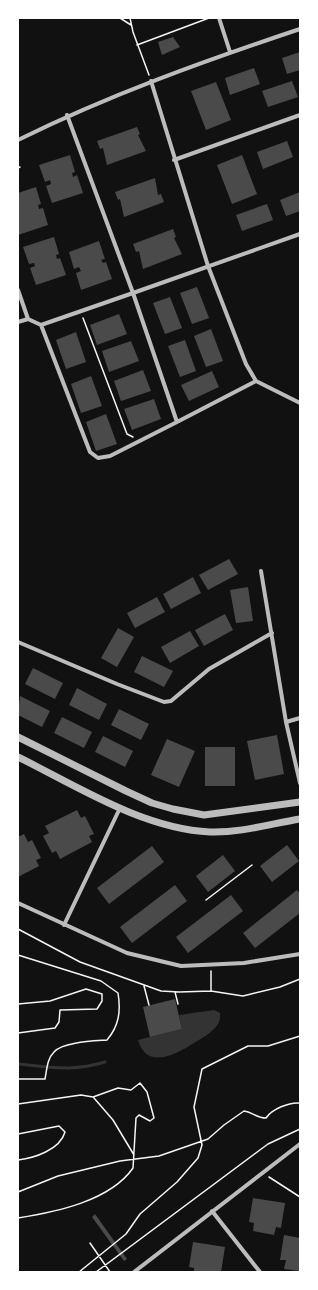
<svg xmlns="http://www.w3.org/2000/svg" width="318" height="1290" viewBox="0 0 318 1290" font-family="'Nunito Sans',sans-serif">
	<rect width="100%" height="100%" fill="#111"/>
	<path fill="#333" d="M 214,1010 L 220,1013 C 220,1017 220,1021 218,1024 C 212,1033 202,1038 194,1043 C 175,1055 147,1070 138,1040 L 182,1029 L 179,1015 Z"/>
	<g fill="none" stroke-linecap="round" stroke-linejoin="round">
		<path stroke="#333" stroke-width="3" d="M 18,1064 C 52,1067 71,1072 105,1062"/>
	</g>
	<path fill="#4a4a4a" d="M 173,37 L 180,47 L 162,55 L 158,42 Z
		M 300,52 L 300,70 L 287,74 L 282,58 Z
		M 254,68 L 260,84 L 230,95 L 225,78 Z
		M 292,81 L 298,97 L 268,107 L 262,91 Z
		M 216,82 L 231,120 L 206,130 L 191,91 Z
		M 137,127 L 140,134 L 138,135 L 146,151 L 107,165 L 103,148 L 100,149 L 97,141 Z
		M 287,141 L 293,157 L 263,169 L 257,152 Z
		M 70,155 L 75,172 L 72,173 L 73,177 L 77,175 L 83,193 L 52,203 L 46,186 L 51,184 L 50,180 L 45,182 L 39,165 Z
		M 242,155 L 257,194 L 232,204 L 217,165 Z
		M 155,178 L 158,195 L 161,194 L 164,202 L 124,217 L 120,199 L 118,200 L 115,192 Z
		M 36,187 L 41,204 L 38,205 L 39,209 L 43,208 L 48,225 L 18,235 L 18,193 Z
		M 300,192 L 300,211 L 286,216 L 280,200 Z
		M 267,204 L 273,220 L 242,231 L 236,215 Z
		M 173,229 L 176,237 L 174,238 L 182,254 L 143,269 L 139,251 L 136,252 L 133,244 Z
		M 54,237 L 59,254 L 56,255 L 57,259 L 60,258 L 66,275 L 36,285 L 30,268 L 35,266 L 34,263 L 29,264 L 23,247 Z
		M 99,241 L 105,259 L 101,260 L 103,263 L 106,262 L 112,279 L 81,290 L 76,273 L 81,271 L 79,267 L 74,269 L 69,252 Z
		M 197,287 L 209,318 L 192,324 L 180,293 Z
		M 170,297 L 182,328 L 165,334 L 153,303 Z
		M 119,314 L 127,334 L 97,345 L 90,325 Z
		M 211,329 L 223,361 L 206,367 L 194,336 Z
		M 76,332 L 86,362 L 66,369 L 56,340 Z
		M 185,340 L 196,371 L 180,377 L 168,346 Z
		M 131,341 L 139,361 L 109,372 L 102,351 Z
		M 143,370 L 151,391 L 121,401 L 114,381 Z
		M 212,371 L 219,387 L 189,401 L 181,385 Z
		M 91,376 L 102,406 L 81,413 L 71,384 Z
		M 154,399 L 161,419 L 132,430 L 124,409 Z
		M 106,414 L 117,444 L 96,451 L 86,422 Z
		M 229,559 L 238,574 L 208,590 L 199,575 Z
		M 193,577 L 201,593 L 171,609 L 163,594 Z
		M 248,587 L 253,621 L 236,623 L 230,590 Z
		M 157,597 L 165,612 L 135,628 L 127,613 Z
		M 225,614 L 233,630 L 204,646 L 195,630 Z
		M 118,628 L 134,637 L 117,667 L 101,658 Z
		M 190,631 L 199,646 L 170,663 L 161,647 Z
		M 142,656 L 173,671 L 164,687 L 134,672 Z
		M 33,668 L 63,683 L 55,699 L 25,684 Z
		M 77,688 L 107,704 L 99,720 L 69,705 Z
		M 20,696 L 50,711 L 42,727 L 18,715 Z
		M 119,709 L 149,724 L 141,740 L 111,725 Z
		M 62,717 L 92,732 L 84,748 L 54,733 Z
		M 277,735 L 284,774 L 255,780 L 247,741 Z
		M 103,736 L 133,751 L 125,767 L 95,752 Z
		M 167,739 L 195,751 L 179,787 L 151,775 Z
		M 205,747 L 235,747 L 235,786 L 205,786 Z
		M 77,810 L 81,818 L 85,816 L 94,834 L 89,836 L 92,842 L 60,859 L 56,851 L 52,853 L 43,836 L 49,833 L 45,826 Z
		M 24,834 L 28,842 L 32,840 L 41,858 L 36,860 L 39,866 L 18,877 L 18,837 Z
		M 287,845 L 299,861 L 272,882 L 260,866 Z
		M 152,846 L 164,862 L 109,904 L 97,888 Z
		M 223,855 L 235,871 L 208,892 L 196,876 Z
		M 175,885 L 187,901 L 132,943 L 120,927 Z
		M 297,890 L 300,894 L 300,913 L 255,948 L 243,933 Z
		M 231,895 L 243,911 L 188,953 L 176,937 Z
		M 175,999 L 182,1029 L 150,1037 L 143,1007 Z
		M 253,1198 L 285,1203 L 281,1228 L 276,1227 L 274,1235 L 253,1231 L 254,1223 L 249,1222 Z
		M 95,1214 L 127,1259 L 124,1261 L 92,1217 Z
		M 284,1235 L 300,1238 L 300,1271 L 284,1269 L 286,1260 L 280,1260 Z
		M 193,1242 L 225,1247 L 221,1272 L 194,1272 L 194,1268 L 189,1267 Z"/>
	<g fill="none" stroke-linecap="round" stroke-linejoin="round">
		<path stroke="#f5f5f5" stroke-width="1.5" d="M 120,18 L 131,25
			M 130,18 L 133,32 L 149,75
			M 137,45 L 209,18
			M 18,168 L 20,167
			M 83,318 L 127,434 L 133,437
			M 206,900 L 252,865
			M 18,929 L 80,962 L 161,991 L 179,992 L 211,991 L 243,996 L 280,987 L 300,979
			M 18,955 L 101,981 L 118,993 C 121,1011 119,1026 107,1040 C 94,1041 62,1042 54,1052 C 47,1059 47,1069 45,1079 L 18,1079
			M 144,986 L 149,1005
			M 211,991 L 211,971
			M 175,992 L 178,1004
			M 18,1004 L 50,1001 L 86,989 L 102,994 L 102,1001 L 97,1009 L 60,1010 L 59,1022 L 55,1028 L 18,1033
			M 94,1098 L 113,1120 L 134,1155
			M 18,1104 L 81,1095 L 93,1097 L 118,1088 L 131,1090 L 140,1083 L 147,1092 L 154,1118 L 150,1121 L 139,1115 L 136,1118 L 133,1168 C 110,1201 56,1212 18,1218
			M 18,1134 L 59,1126 L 65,1132 C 60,1150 34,1158 18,1160
			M 269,1177 L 300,1197
			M 18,1192 L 58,1176 L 120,1161 L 159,1156 L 208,1139 L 224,1125 L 244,1111 C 252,1112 257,1118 266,1118 C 272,1109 289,1102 300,1103
			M 90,1243 L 110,1272
			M 79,1272 L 126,1234 L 140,1214 L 177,1182 L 198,1158 L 202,1145 L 194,1107 L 202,1069 L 248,1046 L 268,1046 L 300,1036
			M 96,1272 L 268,1144 L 300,1129"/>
		<path stroke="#bcbcbc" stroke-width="4" d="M 219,18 L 230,52
			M 151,81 L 208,266 L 246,364 L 256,381
			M 67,115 L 133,293 L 300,234
			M 18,140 C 109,95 204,61 300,29
			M 174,160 L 300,115
			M 18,290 L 28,319
			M 18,322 L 28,319 L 41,325 L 133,293 L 177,422 L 256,381
			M 41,325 L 90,452 L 98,458 L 110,456 L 177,422
			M 256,381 L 300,403
			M 261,571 L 286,722
			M 18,642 L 117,684 L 164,702 L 171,701 L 209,669 L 272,633
			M 300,718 L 286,722 L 300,783
			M 18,903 L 127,953 L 181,966 L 244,963 L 300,954
			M 64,925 L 120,808
			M 212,1211 L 260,1272
			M 134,1272 L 300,1144"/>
		<path stroke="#bcbcbc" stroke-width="7" d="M 18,737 L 126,791 L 152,803 L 173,809 L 204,815 L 300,802
			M 18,757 C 77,786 143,829 210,832 C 240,833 270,824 300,819"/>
	</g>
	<rect width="318" height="1290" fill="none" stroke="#ffffff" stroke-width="38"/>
</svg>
